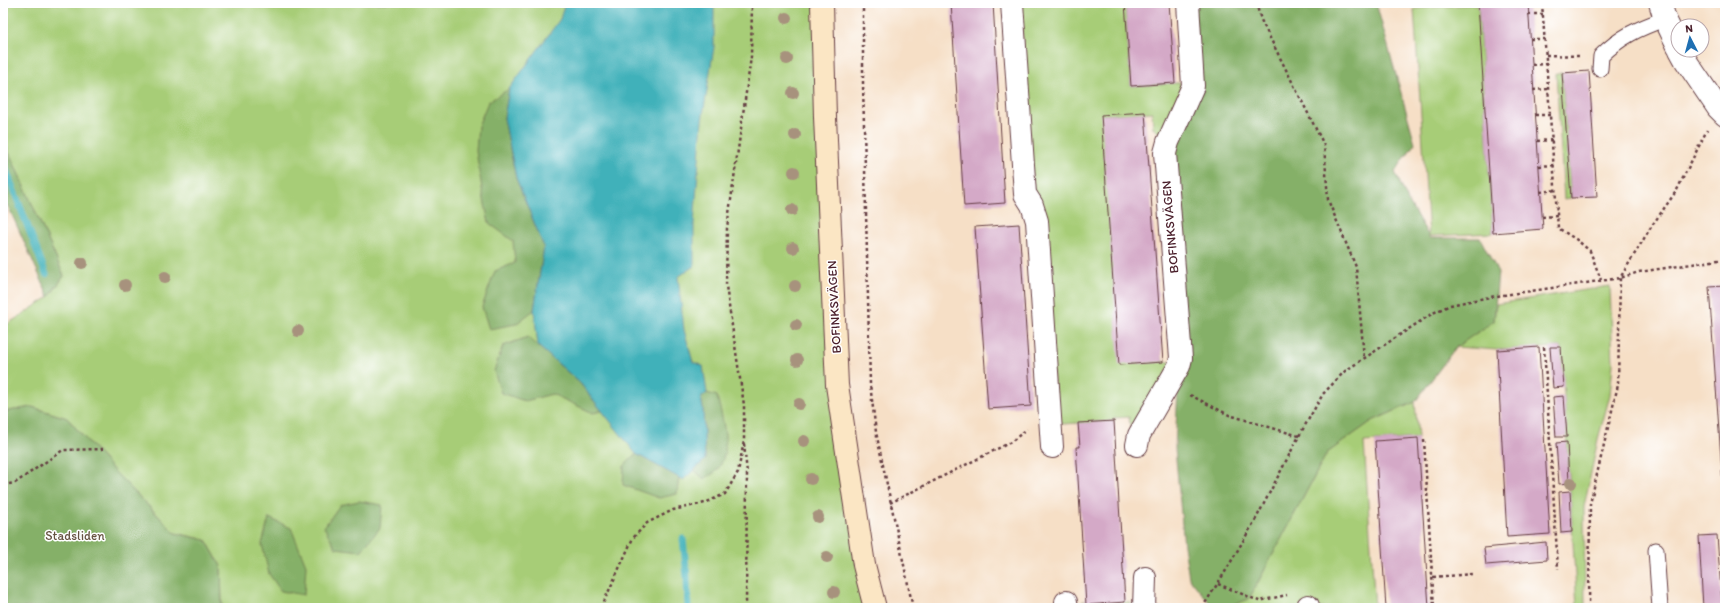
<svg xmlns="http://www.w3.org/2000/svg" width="1728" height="611" viewBox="0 0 1728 611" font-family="Itim,sans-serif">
	<rect width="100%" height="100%" fill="#fff"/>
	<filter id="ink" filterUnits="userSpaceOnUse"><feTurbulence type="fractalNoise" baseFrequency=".025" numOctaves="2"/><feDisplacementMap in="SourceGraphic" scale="8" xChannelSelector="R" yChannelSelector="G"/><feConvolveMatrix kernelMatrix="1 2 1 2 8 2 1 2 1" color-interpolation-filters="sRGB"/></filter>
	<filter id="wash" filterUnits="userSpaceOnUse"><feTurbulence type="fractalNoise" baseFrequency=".012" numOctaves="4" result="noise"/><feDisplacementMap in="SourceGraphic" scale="16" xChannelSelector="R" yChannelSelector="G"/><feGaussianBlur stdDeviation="0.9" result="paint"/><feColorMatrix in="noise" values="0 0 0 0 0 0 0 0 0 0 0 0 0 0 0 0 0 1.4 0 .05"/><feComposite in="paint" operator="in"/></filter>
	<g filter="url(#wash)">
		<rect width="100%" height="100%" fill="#f6dfc6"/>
		<path fill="#a7cd77" stroke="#787651" d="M 3,3 L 822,3 L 837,385 L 875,608 L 222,608 L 221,566 L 206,540 L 175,533 L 114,471 L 67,418 L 32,407 L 3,412 L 3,327 L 49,297 L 64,276 L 3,139 Z
			M 1020,3 L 1125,3 L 1131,86 L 1175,83 L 1181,83 L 1183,85 L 1163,136 L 1153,128 L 1152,112 L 1102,115 L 1163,362 L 1172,362 L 1131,435 L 1129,417 L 1114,418 L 1114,421 L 1063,424 L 1058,420 L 1033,188 Z
			M 1478,4 L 1493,233 L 1429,236 L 1414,9 Z
			M 1556,73 L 1562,73 L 1571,198 L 1564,199 Z
			M 1610,286 L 1613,364 L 1610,395 L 1598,439 L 1584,507 L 1585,608 L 1577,608 L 1561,347 L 1497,350 L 1456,347 L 1494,321 L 1496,304 Z
			M 1415,402 L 1418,438 L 1364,442 L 1375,608 L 1224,608 L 1249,599 L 1327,453 L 1372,421 Z
			M 1083,601 L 1086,601 L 1086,605 L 1128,602 L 1131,603 L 1131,608 L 1080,608 Z"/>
		<path fill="#85b068" stroke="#68684a" d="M 1188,3 L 1376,3 L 1415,143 L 1395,172 L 1408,201 L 1430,238 L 1480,238 L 1498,272 L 1494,321 L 1456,347 L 1415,402 L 1372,421 L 1327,453 L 1249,599 L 1224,608 L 1214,608 L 1189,578 L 1184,546 L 1175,448 L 1179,366 L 1165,165 L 1193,86 Z
			M 509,89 L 504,118 L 516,178 L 544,247 L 534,310 L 516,324 L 489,329 L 482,307 L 495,271 L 515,263 L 513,241 L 489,223 L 483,195 L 476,151 L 478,126 L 488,102 Z
			M 3,139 L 64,276 L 49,297 L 8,206 L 3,204 Z
			M 528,337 L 580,383 L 602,411 L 593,413 L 552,394 L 525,401 L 501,393 L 494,371 L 503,346 Z
			M 707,393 L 717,396 C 722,418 733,450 717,470 C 714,474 708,476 704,479 L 694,470 L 705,460 L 703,408 L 701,398 Z
			M 32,407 L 67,418 L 114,471 L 175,533 L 206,540 L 221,566 L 222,608 L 3,608 L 3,412 Z
			M 636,454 L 679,477 L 677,494 L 659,498 L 623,485 L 624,466 Z
			M 359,501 L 382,505 L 380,528 L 361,551 L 336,548 L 324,527 L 340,505 Z
			M 269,518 L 291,528 L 306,565 L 304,595 L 281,591 L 269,574 L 262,544 Z"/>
		<path fill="#41b1ba" stroke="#466872" d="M 565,3 L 714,3 L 714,47 L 702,121 L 694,224 L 694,266 L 678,277 L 684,330 L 693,362 L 703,366 L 707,393 L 701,398 L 703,408 L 705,460 L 683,480 L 636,454 L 580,383 L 538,346 L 534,310 L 544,247 L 516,178 L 504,118 L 509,89 L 560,19 Z"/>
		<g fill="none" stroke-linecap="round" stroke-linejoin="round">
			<path stroke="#41b1ba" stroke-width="7" d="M 3,162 L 46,274
				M 683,539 L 687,577 L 688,608"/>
		</g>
		<g id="blocks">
			<path fill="#d4a9c7" d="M 951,3 L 993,3 L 1005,203 L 964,206 Z
				M 1125,3 L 1169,3 L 1175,83 L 1131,86 Z
				M 1498,3 L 1528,3 L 1543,229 L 1493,233 L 1478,4 Z
				M 1589,71 L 1597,197 L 1571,198 L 1562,73 Z
				M 1145,112 L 1163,362 L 1119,365 L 1101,115 Z
				M 1019,224 L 1031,406 L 988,409 L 975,227 Z
				M 1725,286 L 1725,502 L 1724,502 L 1709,287 Z
				M 1539,347 L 1550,534 L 1507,537 L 1497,350 Z
				M 1550,347 L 1561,347 L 1564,387 L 1553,388 Z
				M 1564,396 L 1567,437 L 1556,437 L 1553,397 Z
				M 1114,421 L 1125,602 L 1086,605 L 1076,447 L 1080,447 L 1078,423 Z
				M 1418,438 L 1429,608 L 1386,608 L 1375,441 Z
				M 1567,442 L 1569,483 L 1559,484 L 1556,443 Z
				M 1570,491 L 1572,532 L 1561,533 L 1559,492 Z
				M 1717,535 L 1722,606 L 1703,608 L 1699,536 Z
				M 1546,542 L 1547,560 L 1486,565 L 1484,548 Z"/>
		</g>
	</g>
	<g filter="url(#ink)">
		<use href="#blocks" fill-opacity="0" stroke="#643c42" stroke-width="1"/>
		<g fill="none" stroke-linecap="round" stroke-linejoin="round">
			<defs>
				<path id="lane" d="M 1600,69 L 1601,56 C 1620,37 1639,28 1665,19
					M 1656,550 L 1660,608"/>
				<path id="street" d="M 1012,3 L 1025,194 L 1032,205 L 1037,221 L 1052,447
					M 1660,3 L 1665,19 L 1678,46
					M 1680,50 L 1686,61 L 1718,108 L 1725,115
					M 1137,445 L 1139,435 L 1179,366 L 1181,358 L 1165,153 L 1168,142 L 1193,86 L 1188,3
					M 1066,602 L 1067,608
					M 1308,606 L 1308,608
					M 1144,608 L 1145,578"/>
				<path id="secondary" d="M 822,3 L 825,117 L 837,385 L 864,565 L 875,608"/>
			</defs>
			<use href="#lane" stroke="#643c42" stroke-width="17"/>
			<use href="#street" stroke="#643c42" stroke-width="24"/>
			<use href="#secondary" stroke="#643c42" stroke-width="24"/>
			<path stroke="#643c42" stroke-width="2.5" stroke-dasharray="3 3" stroke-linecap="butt" d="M 863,3 L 863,83 L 870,384 L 876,432 L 913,608
				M 1256,3 L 1261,20 L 1324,145 L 1328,200 L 1356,267 L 1364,358
				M 1542,3 L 1558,228 L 1577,240 L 1590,251 L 1601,280
				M 1528,14 L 1543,14
				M 1530,39 L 1545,39
				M 1546,55 L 1580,56
				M 1532,65 L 1546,64
				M 1533,90 L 1548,89
				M 1535,115 L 1550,115
				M 1537,141 L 1552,140
				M 1539,166 L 1554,165
				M 1540,192 L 1556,190
				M 1542,217 L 1557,216
				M 1544,347 L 1558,569
				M 1190,395 L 1229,415 L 1299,436
				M 1424,440 L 1434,608
				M 744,444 L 747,473 L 746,608
				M 3,485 L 15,483 L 63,450 L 103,449
				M 890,503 L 1011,442 L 1027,429
				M 1433,577 L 1473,574
				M 1218,584 L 1259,601 L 1287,595
				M 601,608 L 633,538 L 647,523 L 673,510 L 705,503 L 725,494 L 738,472 L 744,441 L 744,405 L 726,286 L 727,228 L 751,57 L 752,3
				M 1202,608 L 1225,572 L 1257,517 L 1299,436 L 1323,394 L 1345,371 L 1433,313 L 1450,305 L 1490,297 L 1620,278 L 1639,272 L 1725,259
				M 1589,608 L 1590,504 L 1618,385 L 1620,278 L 1651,227 L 1677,190 L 1707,130"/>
			<use href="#lane" stroke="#fff" stroke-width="15"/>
			<use href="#street" stroke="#fff" stroke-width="22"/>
			<use href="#secondary" stroke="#fbe6c4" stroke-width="22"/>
		</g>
		<g fill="#a7927d">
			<circle cx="786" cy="18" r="6"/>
			<circle cx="787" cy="59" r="6"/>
			<circle cx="793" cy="93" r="6"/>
			<circle cx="795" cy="135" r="6"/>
			<circle cx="794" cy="172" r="6"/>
			<circle cx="792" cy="210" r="6"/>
			<circle cx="793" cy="248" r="6"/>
			<circle cx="82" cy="263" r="6"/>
			<circle cx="165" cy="277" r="6"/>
			<circle cx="125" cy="285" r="6"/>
			<circle cx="795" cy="286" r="6"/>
			<circle cx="796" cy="325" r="6"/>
			<circle cx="298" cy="331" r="6"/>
			<circle cx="797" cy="360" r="6"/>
			<circle cx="799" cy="404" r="6"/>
			<circle cx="804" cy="441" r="6"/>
			<circle cx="811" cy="479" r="6"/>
			<circle cx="1571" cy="483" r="6"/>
			<circle cx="818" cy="517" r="6"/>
			<circle cx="827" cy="557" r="6"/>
			<circle cx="834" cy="592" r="6"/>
		</g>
	</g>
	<g text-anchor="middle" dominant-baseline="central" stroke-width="3" stroke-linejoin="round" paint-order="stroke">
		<g font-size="13" fill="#4a1f2b" stroke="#fff">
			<text transform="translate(1170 227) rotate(-95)">BOFINKSVÄGEN</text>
			<text transform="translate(834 307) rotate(-93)">BOFINKSVÄGEN</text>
		</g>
		<g font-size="13" fill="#665342" stroke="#fff">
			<text x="75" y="535">Stadsliden</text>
		</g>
	</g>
	<rect width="1728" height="611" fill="none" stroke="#fff" stroke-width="16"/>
	<g transform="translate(1690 38) rotate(354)"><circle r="19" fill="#ffffff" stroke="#b7a5aa"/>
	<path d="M0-3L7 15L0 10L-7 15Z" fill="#1f6fb2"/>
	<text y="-6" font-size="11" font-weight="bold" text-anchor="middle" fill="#4a1f2b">N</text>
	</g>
</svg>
